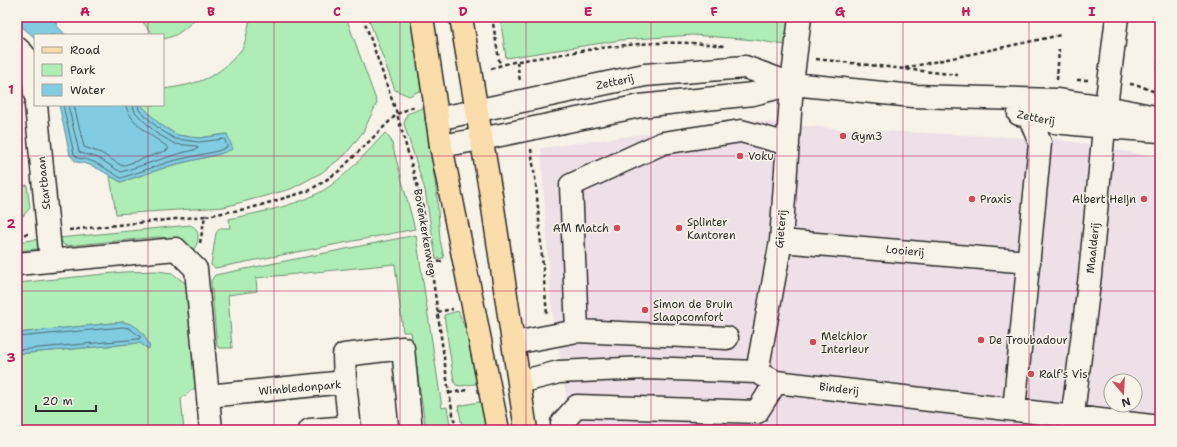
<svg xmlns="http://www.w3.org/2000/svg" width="1177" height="447" viewBox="0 0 1177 447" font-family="'Shantell Sans',sans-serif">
	<rect width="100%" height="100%" fill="#f7f3e8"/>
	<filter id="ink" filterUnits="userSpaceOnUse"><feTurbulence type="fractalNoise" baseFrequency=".025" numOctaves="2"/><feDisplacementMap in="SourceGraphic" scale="8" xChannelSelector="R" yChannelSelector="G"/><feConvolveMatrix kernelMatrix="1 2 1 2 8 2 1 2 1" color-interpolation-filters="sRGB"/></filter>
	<g filter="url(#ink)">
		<path fill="#ede0e6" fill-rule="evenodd" d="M 745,120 L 838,129 L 1056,139 L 1160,158 L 1160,430 L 572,430 L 551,303 L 541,148 ZM 1111,381 L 1135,381 L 1135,405 L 1111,405 Z"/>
		<path fill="#aeeeb6" stroke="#6c8c70" d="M 140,17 L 197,17 C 187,27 177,37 163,39 L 163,35 L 154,35 L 147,28 Z
			M 250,17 L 346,17 L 377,103 L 363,132 L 345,155 L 321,173 L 291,189 L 224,207 L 116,214 L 110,176 L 121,182 L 173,165 L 220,154 L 227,134 L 199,138 L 177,135 L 161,125 L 141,105 L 163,105 L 163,89 C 193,85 214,80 235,57 C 237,54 241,51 243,47 C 246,41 249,24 250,17 Z
			M 368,17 L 411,17 L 421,90 L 409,96 L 395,90 Z
			M 500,17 L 795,17 L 791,46 L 755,40 L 693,35 L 621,40 L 506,58 Z
			M 425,107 L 437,196 L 440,240 L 444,258 L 436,259 L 425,190 L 404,124 L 407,114 Z
			M 385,133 L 391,140 L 415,229 L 215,268 L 211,265 L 216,233 L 220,228 L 230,228 L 229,219 C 260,212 304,205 330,186 C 351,171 368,151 385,133 Z
			M 27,185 L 30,208 L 22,217 L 17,217 L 17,186 Z
			M 190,225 C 200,228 200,241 194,249 L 192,249 C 179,242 172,238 158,237 L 65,246 L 59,238 Z
			M 416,235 L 442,408 L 447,407 L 451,430 L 426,430 L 411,332 L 403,332 L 395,264 L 256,278 L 257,291 L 228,295 L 232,348 L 220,348 L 217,346 L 211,281 L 215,275 Z
			M 40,239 L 38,249 L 17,251 L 17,242 Z
			M 158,271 L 172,273 L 185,283 L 192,297 L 203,381 L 181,399 L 184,430 L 17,430 L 17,354 L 140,343 L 148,349 L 130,324 L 123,322 L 17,333 L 17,283 L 124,272 Z
			M 458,311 L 478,359 L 481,383 L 461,386 L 456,385 L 454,381 L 444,315 Z
			M 484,401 L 489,430 L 463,430 L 458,406 Z"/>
		<path fill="#81cce1" stroke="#5f8c98" d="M 17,17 L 53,17 L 58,27 L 66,35 L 35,35 L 35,39 L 33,36 L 17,23 Z
			M 59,105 L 141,105 L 161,125 L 177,135 L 199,138 L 227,134 L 233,149 L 220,154 L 173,165 L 121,182 C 106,174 93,163 76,162 L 70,155 Z
			M 123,322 C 139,325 144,333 150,347 L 148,349 L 140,343 L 17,354 L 17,333 Z"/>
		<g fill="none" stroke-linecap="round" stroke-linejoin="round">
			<path stroke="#4d6b74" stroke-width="1" d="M 63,105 L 74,154 L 78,158 C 94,159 107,170 121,178 L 172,161 L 218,151 L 227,147 L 225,140 L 224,139 L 199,142 L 175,139 L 158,128 L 139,110 L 138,105
				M 68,105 L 79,152 C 84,155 92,155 98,158 C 106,162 113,168 121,172 L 171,156 L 197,149 L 198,148 L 196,146 L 175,144 L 156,133 L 135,112 L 133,105
				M 74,105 L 84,147 L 101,153 L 122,166 L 168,150 L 168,147 C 156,139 127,121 126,105
				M 17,337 L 123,327 L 129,328 L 141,337 L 139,339 L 17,350"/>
			<defs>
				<path id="minor" d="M 17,48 C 34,62 33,73 35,94
					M 36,105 L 51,261
					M 1019,114 L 1054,122 L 1105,127 L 1160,131
					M 437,119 L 645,75 L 745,67 L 792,84 L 913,96 L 1056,100 L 1106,107 L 1160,118
					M 441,146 L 481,139 L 640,106 L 753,94 L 792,84
					M 781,241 L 1029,262
					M 17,264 L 176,249 L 196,269 L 211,430
					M 577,331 L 727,338
					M 514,343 L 577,331 L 571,185 L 663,143 L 741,131 L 788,144
					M 757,372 L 781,241 L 792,84 L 800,17
					M 345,382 L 344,355 L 403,348 L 411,430
					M 520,382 L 559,372 L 646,368 L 757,372 L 776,382 L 1160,427
					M 208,396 L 345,382 L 350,430
					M 1014,410 L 1040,143 L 1029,116
					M 310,430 L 350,427
					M 563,430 L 562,423 L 577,406 L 757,412 L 776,382
					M 1071,430 L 1090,275 L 1106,107 L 1117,17"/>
				<path id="major" d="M 422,17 L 434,96 L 441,146 L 498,430
					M 461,17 L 492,201 L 526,430"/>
			</defs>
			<use href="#minor" stroke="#2b2b2b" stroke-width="25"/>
			<use href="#major" stroke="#2b2b2b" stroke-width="25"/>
			<path stroke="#2b2b2b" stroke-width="2.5" stroke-dasharray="4 3" stroke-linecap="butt" d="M 363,17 L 397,114 L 422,202 L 449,393 L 456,430
				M 492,17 L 500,66
				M 816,59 L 958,75
				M 517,62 L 520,81
				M 905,68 L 1061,35
				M 491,69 C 510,61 531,59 551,56 C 607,46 666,38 724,46
				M 1057,80 L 1059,49
				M 1077,80 L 1090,80
				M 1130,84 L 1138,85 L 1160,94
				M 1155,91 L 1160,46
				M 531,149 L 536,185 L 547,315
				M 69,230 L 205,216
				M 17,235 L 28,234
				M 200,243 L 205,216 L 251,208 L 308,191 L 323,182 L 339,171 L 397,114 L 415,106
				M 431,263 L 442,261
				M 437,312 L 453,309
				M 449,393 L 468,390"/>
			<use href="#minor" stroke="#f7f3e8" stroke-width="22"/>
			<use href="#major" stroke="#faddab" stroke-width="22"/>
		</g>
	</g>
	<path fill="none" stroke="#c2185b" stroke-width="1" stroke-opacity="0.55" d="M 148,17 L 148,35M 274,17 L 274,430M 400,17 L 400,430M 526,17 L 526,430M 651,17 L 651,430M 777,17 L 777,430M 903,17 L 903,430M 1029,17 L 1029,430M 148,105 L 148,430M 17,156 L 1160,156M 17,291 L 1160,291"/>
	<g fill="#d1495b" stroke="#f7f3e8" stroke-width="1.5">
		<circle cx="843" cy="136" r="4"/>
		<circle cx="740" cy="156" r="4"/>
		<circle cx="972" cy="199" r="4"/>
		<circle cx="1144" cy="199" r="4"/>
		<circle cx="617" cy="228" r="4"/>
		<circle cx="679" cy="228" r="4"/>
		<circle cx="645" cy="310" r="4"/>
		<circle cx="981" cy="340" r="4"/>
		<circle cx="813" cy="342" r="4"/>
		<circle cx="1031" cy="374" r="4"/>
	</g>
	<g text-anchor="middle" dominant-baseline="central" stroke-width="3" stroke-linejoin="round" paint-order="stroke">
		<g font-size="11" fill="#2b2b2b" stroke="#f7f3e8">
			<text transform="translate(615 82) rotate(-12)">Zetterij</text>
			<text transform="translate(1036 118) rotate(11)">Zetterij</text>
			<text transform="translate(44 183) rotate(-96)">Startbaan</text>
			<text transform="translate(781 229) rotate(-85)">Gieterij</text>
			<text transform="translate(425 232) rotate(80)">Bovenkerkerweg</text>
			<text transform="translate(1093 248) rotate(-84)">Maalderij</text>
			<text transform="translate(905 251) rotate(5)">Looierij</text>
			<text transform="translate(300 388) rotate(-5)">Wimbledonpark</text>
			<text transform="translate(839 389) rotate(7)">Binderij</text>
		</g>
		<g font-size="11" fill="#2b2b2b" stroke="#f7f3e8" text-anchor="start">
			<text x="851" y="136">Gym3</text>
			<text x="748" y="156">Voku</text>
			<text x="980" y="199">Praxis</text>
			<text x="1136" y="199" text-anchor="end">Albert Heijn</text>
			<text x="687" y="222">Splinter<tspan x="687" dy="13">Kantoren</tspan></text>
			<text x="609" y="228" text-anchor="end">AM Match</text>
			<text x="653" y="304">Simon de Bruin<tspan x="653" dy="13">Slaapcomfort</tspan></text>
			<text x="821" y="336">Melchior<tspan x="821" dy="13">Interieur</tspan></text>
			<text x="989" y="340">De Troubadour</text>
			<text x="1039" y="374">Ralf's Vis</text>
		</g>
	</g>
	<rect width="1177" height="447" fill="none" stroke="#f7f3e8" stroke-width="44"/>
	<rect x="34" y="34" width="130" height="72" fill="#f7f3e8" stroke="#a5a39c"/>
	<rect x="42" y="47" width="20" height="6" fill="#faddab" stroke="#a5a39c"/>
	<text x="70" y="54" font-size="12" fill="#2b2b2b">Road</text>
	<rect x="42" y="64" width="20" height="12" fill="#aeeeb6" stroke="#a5a39c"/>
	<text x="70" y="74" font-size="12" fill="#2b2b2b">Park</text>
	<rect x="42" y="84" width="20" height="12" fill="#81cce1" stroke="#a5a39c"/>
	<text x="70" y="94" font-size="12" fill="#2b2b2b">Water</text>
	<g transform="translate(1123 393) rotate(162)"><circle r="19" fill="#f7f3e8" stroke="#a5a39c"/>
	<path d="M0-3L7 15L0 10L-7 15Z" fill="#d1495b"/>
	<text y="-6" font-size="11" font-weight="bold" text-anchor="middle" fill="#2b2b2b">N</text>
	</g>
	<path d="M36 405v6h60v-6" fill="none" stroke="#2b2b2b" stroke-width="2"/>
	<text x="42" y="405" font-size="12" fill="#2b2b2b" stroke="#f7f3e8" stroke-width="3" paint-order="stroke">20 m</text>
	<rect x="22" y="22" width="1133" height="403" fill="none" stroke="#c2185b" stroke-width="1.5"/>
	<g font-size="13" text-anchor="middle" font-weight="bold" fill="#c2185b">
		<text x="85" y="16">A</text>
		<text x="211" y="16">B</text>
		<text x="337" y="16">C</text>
		<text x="463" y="16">D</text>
		<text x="588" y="16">E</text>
		<text x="714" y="16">F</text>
		<text x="840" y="16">G</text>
		<text x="966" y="16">H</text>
		<text x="1092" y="16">I</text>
		<text x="11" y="94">1</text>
		<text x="11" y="228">2</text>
		<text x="11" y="362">3</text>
	</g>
</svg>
